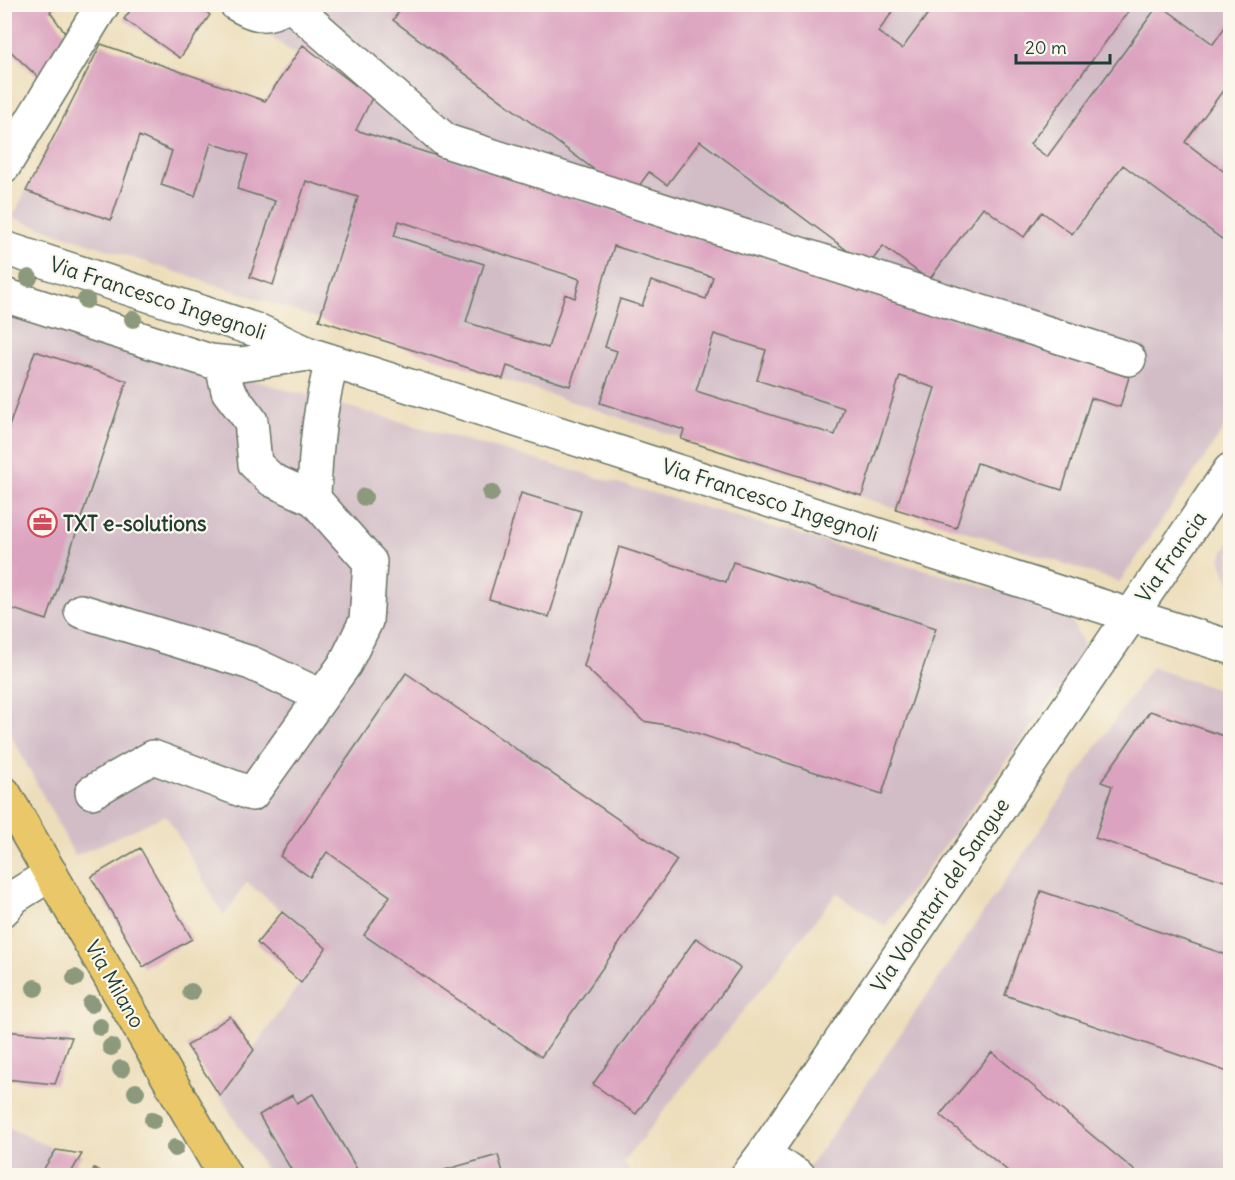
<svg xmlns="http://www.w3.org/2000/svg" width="1235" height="1180" viewBox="0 0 1235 1180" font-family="Delius,sans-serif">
	<rect width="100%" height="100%" fill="#fbf7ec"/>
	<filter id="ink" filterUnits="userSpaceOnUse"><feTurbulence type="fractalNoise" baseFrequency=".0167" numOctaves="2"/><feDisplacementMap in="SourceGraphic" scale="12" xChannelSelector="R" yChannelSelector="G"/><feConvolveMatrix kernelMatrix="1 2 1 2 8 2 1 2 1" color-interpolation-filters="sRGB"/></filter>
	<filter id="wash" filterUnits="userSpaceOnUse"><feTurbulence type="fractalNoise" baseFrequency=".008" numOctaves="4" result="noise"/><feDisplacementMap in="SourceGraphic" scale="24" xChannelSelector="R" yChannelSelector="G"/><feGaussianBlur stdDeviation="1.35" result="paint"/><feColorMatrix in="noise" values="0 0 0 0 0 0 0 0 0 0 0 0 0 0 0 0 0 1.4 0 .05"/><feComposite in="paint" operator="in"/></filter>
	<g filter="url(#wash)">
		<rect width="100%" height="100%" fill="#eddebb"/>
		<path fill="#d2bdc7" d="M 227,5 L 1230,5 L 1230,420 L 1120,582 L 12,218 L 101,44 L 265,101 L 296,55 Z
			M 4,313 L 299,393 L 1067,610 L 1087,652 L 885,926 L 837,893 L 624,1161 L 630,1175 L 269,1175 L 220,1096 L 325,948 L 247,882 L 224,916 L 166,815 L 75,856 L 5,724 Z
			M 1230,543 L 1230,587 L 1220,558 Z
			M 1151,667 L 1230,694 L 1230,1175 L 801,1176 L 822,1149 Z
			M 5,1126 L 56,1150 L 39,1175 L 5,1176 Z"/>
		<g id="blocks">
			<path fill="#dba3bf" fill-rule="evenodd" d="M 4,4 L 59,4 L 50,12 L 68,37 L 42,81 L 4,45 Z
				M 135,4 L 195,4 L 210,15 L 180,58 L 124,19 Z
				M 404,4 L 898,4 L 878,32 L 902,49 L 935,4 L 1125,4 L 1130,9 L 1030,144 L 1047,157 L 1159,4 L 1213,44 L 1230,20 L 1230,81 L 1185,142 L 1230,176 L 1230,245 L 1123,165 L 1072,234 L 1042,212 L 1024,237 L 983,207 L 929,280 L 883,246 L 868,266 L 700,141 L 667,185 L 649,172 L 631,197 L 393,20 Z
				M 101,44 L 265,101 L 303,45 L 372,98 L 356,130 L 1129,377 L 1120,407 L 1091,398 L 1062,490 L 977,463 L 956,528 L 896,509 L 935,388 L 900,376 L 862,496 L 681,439 L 684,430 L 600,403 L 617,351 L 605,347 L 620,299 L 642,306 L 651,281 L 706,299 L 713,277 L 614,246 L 570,386 L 507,366 L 503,379 L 319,320 L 358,197 L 306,181 L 273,285 L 250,277 L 275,201 L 237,189 L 248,155 L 211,143 L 195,196 L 161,185 L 172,151 L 139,136 L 111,220 L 26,191 ZM 399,221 L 580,279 L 575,298 L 565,294 L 548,348 L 466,322 L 484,264 L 394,236 ZM 714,334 L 766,350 L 757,380 L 844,408 L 835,435 L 696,391 Z
				M 35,351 L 127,381 L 47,620 L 4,606 L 4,441 Z
				M 521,493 L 581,511 L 549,617 L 489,599 Z
				M 619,547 L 726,582 L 733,562 L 936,628 L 882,794 L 678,727 L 643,721 L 584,666 Z
				M 406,673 L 677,860 L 541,1057 L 364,935 L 390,896 L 327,852 L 310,877 L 280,856 Z
				M 1150,711 L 1230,738 L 1230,883 L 1095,838 L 1112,786 L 1101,782 Z
				M 140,848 L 192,939 L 143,967 L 91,877 Z
				M 1041,891 L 1230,956 L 1228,1072 L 1005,995 Z
				M 282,912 L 326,948 L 301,983 L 257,943 Z
				M 696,938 L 740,968 L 636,1114 L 593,1084 Z
				M 230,1016 L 254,1050 L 220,1096 L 187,1046 Z
				M 4,1031 L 72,1037 L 55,1084 L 4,1079 Z
				M 992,1052 L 1141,1176 L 1014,1176 L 940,1115 Z
				M 313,1094 L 361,1176 L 284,1176 L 292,1171 L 259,1115 L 292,1095 L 297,1103 Z
				M 56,1150 L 82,1154 L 69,1176 L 39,1176 Z
				M 498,1155 L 504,1176 L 426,1176 L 426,1175 Z
				M 4,1168 L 19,1176 L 4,1176 Z
				M 94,1168 L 109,1176 L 90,1176 Z"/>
		</g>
	</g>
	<g filter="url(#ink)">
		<use href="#blocks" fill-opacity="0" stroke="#677563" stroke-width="1.5"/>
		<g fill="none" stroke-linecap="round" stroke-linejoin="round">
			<defs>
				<path id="minor" d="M 236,4 C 259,17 267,18 289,4
					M 290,4 L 446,141 L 1129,359
					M 4,166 L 103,4
					M 4,248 L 259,331 L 309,354 L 1230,647
					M 4,295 L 210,361 L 241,364 L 309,354
					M 221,362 L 228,391 L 251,421 L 255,464 L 272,480 L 314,499
					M 81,611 L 251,663 L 321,696
					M 92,792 L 153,757 L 252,794 L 345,664 L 366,621 L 370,562 L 314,499 C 315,452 319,407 332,362
					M 4,909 L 14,897 L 51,874
					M 763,1155 L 799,1176
					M 747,1176 L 763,1155 L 1230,470"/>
				<path id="major" d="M 4,793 L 225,1176"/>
			</defs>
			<use href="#minor" stroke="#677563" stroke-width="36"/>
			<use href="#major" stroke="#677563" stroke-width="36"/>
			<use href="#minor" stroke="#fff" stroke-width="33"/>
			<use href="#major" stroke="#eac769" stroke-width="33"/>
		</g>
		<g fill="#8c997b">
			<circle cx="29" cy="278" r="9"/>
			<circle cx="86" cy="300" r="9"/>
			<circle cx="133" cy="319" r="9"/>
			<circle cx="491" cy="493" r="9"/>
			<circle cx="364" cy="497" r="9"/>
			<circle cx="75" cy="978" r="9"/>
			<circle cx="35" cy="988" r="9"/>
			<circle cx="191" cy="992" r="9"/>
			<circle cx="91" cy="1004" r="9"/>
			<circle cx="100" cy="1027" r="9"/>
			<circle cx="111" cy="1047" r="9"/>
			<circle cx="121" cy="1069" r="9"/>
			<circle cx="136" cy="1092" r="9"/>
			<circle cx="153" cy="1120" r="9"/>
			<circle cx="175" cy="1148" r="9"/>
		</g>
	</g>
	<defs>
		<symbol id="office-ring" viewBox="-11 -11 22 22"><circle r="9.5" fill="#fbf7ec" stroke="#d1495b" stroke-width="1.5"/><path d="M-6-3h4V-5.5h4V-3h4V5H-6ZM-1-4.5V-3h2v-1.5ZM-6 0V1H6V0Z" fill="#d1495b"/></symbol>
	</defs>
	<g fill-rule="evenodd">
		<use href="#office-ring" x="26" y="506" width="33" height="33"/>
	</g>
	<g text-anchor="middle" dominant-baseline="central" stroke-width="4.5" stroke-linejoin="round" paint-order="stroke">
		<g font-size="21" fill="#1f3d34" stroke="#fbf7ec">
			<text transform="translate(158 298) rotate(18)">Via Francesco Ingegnoli</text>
			<text transform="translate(770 500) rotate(18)">Via Francesco Ingegnoli</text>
			<text transform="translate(1171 557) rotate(-55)">Via Francia</text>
			<text transform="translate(940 895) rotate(-56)">Via Volontari del Sangue</text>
			<text transform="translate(115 984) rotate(60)">Via Milano</text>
		</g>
		<g font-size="21" font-weight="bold" fill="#1f3d34" stroke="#fbf7ec" text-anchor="start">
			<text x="63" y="523">TXT e-solutions</text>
		</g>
	</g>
	<rect width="1235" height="1180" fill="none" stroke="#fbf7ec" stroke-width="24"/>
	<path d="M1016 54v9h94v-9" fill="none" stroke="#1f3d34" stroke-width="3"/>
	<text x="1025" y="54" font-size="18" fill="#1f3d34" stroke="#fbf7ec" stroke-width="4.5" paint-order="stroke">20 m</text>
</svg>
